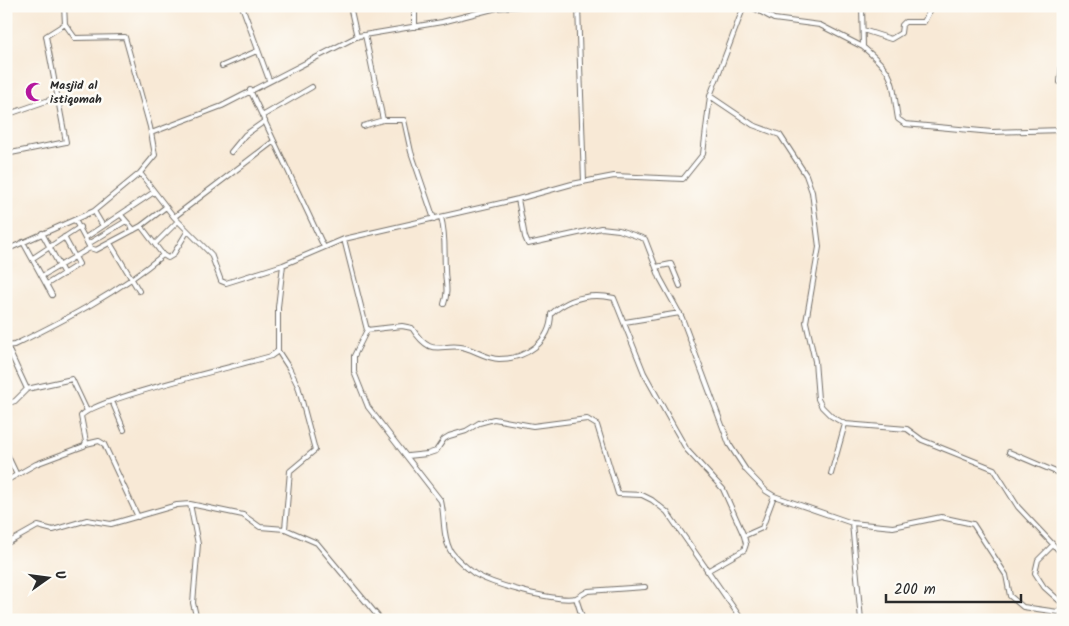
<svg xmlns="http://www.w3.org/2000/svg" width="1069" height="626" viewBox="0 0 1069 626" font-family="Kalam,sans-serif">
	<rect width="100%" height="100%" fill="#fdfcf7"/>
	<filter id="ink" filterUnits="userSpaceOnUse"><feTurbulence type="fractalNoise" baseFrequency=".02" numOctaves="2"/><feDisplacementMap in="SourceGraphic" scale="10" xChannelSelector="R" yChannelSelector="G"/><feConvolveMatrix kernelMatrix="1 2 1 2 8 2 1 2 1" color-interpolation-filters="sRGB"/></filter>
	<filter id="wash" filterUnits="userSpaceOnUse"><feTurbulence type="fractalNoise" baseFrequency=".0096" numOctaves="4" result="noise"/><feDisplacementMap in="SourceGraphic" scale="20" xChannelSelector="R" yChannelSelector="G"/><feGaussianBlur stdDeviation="1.12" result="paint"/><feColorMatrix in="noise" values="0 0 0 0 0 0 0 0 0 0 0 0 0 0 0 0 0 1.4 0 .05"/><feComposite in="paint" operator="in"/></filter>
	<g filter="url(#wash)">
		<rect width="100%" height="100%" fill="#f8e9d6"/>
	</g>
	<g filter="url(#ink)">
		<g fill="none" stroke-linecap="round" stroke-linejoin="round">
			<defs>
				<path id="minor" d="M 242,6 L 269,80
					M 350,6 L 357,37
					M 415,6 L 415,27
					M 578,6 L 584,182
					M 750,6 L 774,19 L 820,25 L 863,47 L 862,6
					M 863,30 L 891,39 L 901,33 L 902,25 L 905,22 L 924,22 L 932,6
					M 365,35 L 383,120
					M 863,47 C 897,76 891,78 898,119 L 905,124 L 992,132 L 1063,130
					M 222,66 L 257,51
					M 1060,82 L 1063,53
					M 250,90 L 324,247
					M 710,96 L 753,125 L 780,135 L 806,175 L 812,192 L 819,247 L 806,322 L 815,361 L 818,399 L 822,407 L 831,416 L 845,424 L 907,429 L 922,440 L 994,469 L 1018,507 L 1063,555
					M 6,115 L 58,97
					M 262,116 L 312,87
					M 363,126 L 383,120 L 404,120 L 411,152 L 434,219
					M 151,133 L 222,106 L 358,36 L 442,22 L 497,8 L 521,6
					M 231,152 L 245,135 L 265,121
					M 6,154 L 66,142 L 46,36 L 65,24
					M 140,173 L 174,217 L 211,254 L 221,281 L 226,283 L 283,265 L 344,239 L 518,199 L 572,184 L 614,176 L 683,179 L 703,154 L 710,96 L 744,6
					M 518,199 L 525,237 L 528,244 L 601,228 L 619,230 L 645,239 L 660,278 L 682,318 L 729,444 L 746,470 L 766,491 L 774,496 L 852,523 L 893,527 L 941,517 L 973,524 L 1006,575 L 1010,596 L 1023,607 L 1058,612 L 1063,606
					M 94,211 L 103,226
					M 121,215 L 134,230
					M 174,217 L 274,141
					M 441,217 C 446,235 444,250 445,269 C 445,282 449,290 444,304
					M 75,220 L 90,248 L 96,250 L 141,226 L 166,207
					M 141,226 L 163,255 L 168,258 L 173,255 L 187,232
					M 42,233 L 64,274
					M 85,238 L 154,192
					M 344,239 L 367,330 L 354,356 L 354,372 L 368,407 L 441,501 C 445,517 442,534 450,550 C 454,557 468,569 475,574 C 494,585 555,602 576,598 L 583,620
					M 23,242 L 52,295
					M 110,243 L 139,291
					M 88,244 L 126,221
					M 155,244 L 178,221
					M 6,250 L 94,211 L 140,173 L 155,155 L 150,127 L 125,37 L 75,38 L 65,24 L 64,6
					M 33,258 L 80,227
					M 283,265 L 278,307 L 278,351 L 289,368 L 298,386 L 315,450 L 290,471 L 285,529
					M 656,267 L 671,264 L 680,286
					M 42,276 L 90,248
					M 47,284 L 79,264 L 64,237
					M 625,322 L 680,313
					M 367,330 L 402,326 L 412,328 C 433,361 441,341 466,348 C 476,351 488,359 499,359 C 526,359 551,342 551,314 C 569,298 591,293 614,298 L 644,373 L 675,429 L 687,450 L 723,489 L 744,536 L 746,544 L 744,550 L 707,571
					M 6,346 L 14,345 C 67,319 117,293 163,255
					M 27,389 L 72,379 L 87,411
					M 112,401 L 124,430
					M 6,404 L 15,401 L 27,389 L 7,346
					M 86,444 L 99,441 L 104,444 L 138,517
					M 6,452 L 17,475
					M 1009,452 L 1063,475
					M 408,456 L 427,454 L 436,451 L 444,439 L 449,436 L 466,431 L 479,423 L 494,419 L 533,426 L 587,419 L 597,425 L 618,494 L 642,495 L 652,500 L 667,512 L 742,620
					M 831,474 L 845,424
					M 6,481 L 36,464 L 84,446 L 86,442 L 81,416 C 94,399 241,365 271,356 L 278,351
					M 190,504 L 198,544 L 193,603 L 197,620
					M 852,523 L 861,620
					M 744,536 L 762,528 L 774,496
					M 6,544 L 38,526 L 53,530 L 87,520 L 111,524 L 177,505 L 190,504 L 243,515 L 260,527 L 285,529 L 317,543 L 381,620
					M 1053,545 L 1038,560 L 1035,573 L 1044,587 L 1063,604
					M 576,598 L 588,591 L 645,587"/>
			</defs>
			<use href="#minor" stroke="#736e67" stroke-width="6"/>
			<use href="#minor" stroke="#fff" stroke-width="4"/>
		</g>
	</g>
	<defs>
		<symbol id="mosque-bare" viewBox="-9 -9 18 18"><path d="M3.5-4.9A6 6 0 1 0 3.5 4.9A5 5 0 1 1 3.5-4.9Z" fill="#b5179e" stroke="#fdfcf7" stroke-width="2.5" paint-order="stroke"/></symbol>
	</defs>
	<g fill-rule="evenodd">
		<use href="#mosque-bare" x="21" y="78" width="28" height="28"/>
	</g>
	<g text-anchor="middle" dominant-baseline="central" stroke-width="5" stroke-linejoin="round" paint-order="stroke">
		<g font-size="12" font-weight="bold" fill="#2b2b2b" stroke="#fdfcf7" text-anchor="start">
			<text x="50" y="85">Masjid al<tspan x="50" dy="14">istiqomah</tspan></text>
		</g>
	</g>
	<rect width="1069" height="626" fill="none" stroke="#fdfcf7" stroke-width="25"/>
	<g transform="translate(48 578) rotate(76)" stroke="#fdfcf7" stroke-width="4" paint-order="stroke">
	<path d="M0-4L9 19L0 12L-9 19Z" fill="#2b2b2b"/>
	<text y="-8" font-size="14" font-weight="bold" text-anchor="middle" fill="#2b2b2b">U</text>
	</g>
	<path d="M886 594v8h135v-8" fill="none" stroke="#2b2b2b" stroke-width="2.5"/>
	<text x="894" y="594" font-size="15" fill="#2b2b2b" stroke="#fdfcf7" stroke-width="4" paint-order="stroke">200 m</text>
</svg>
